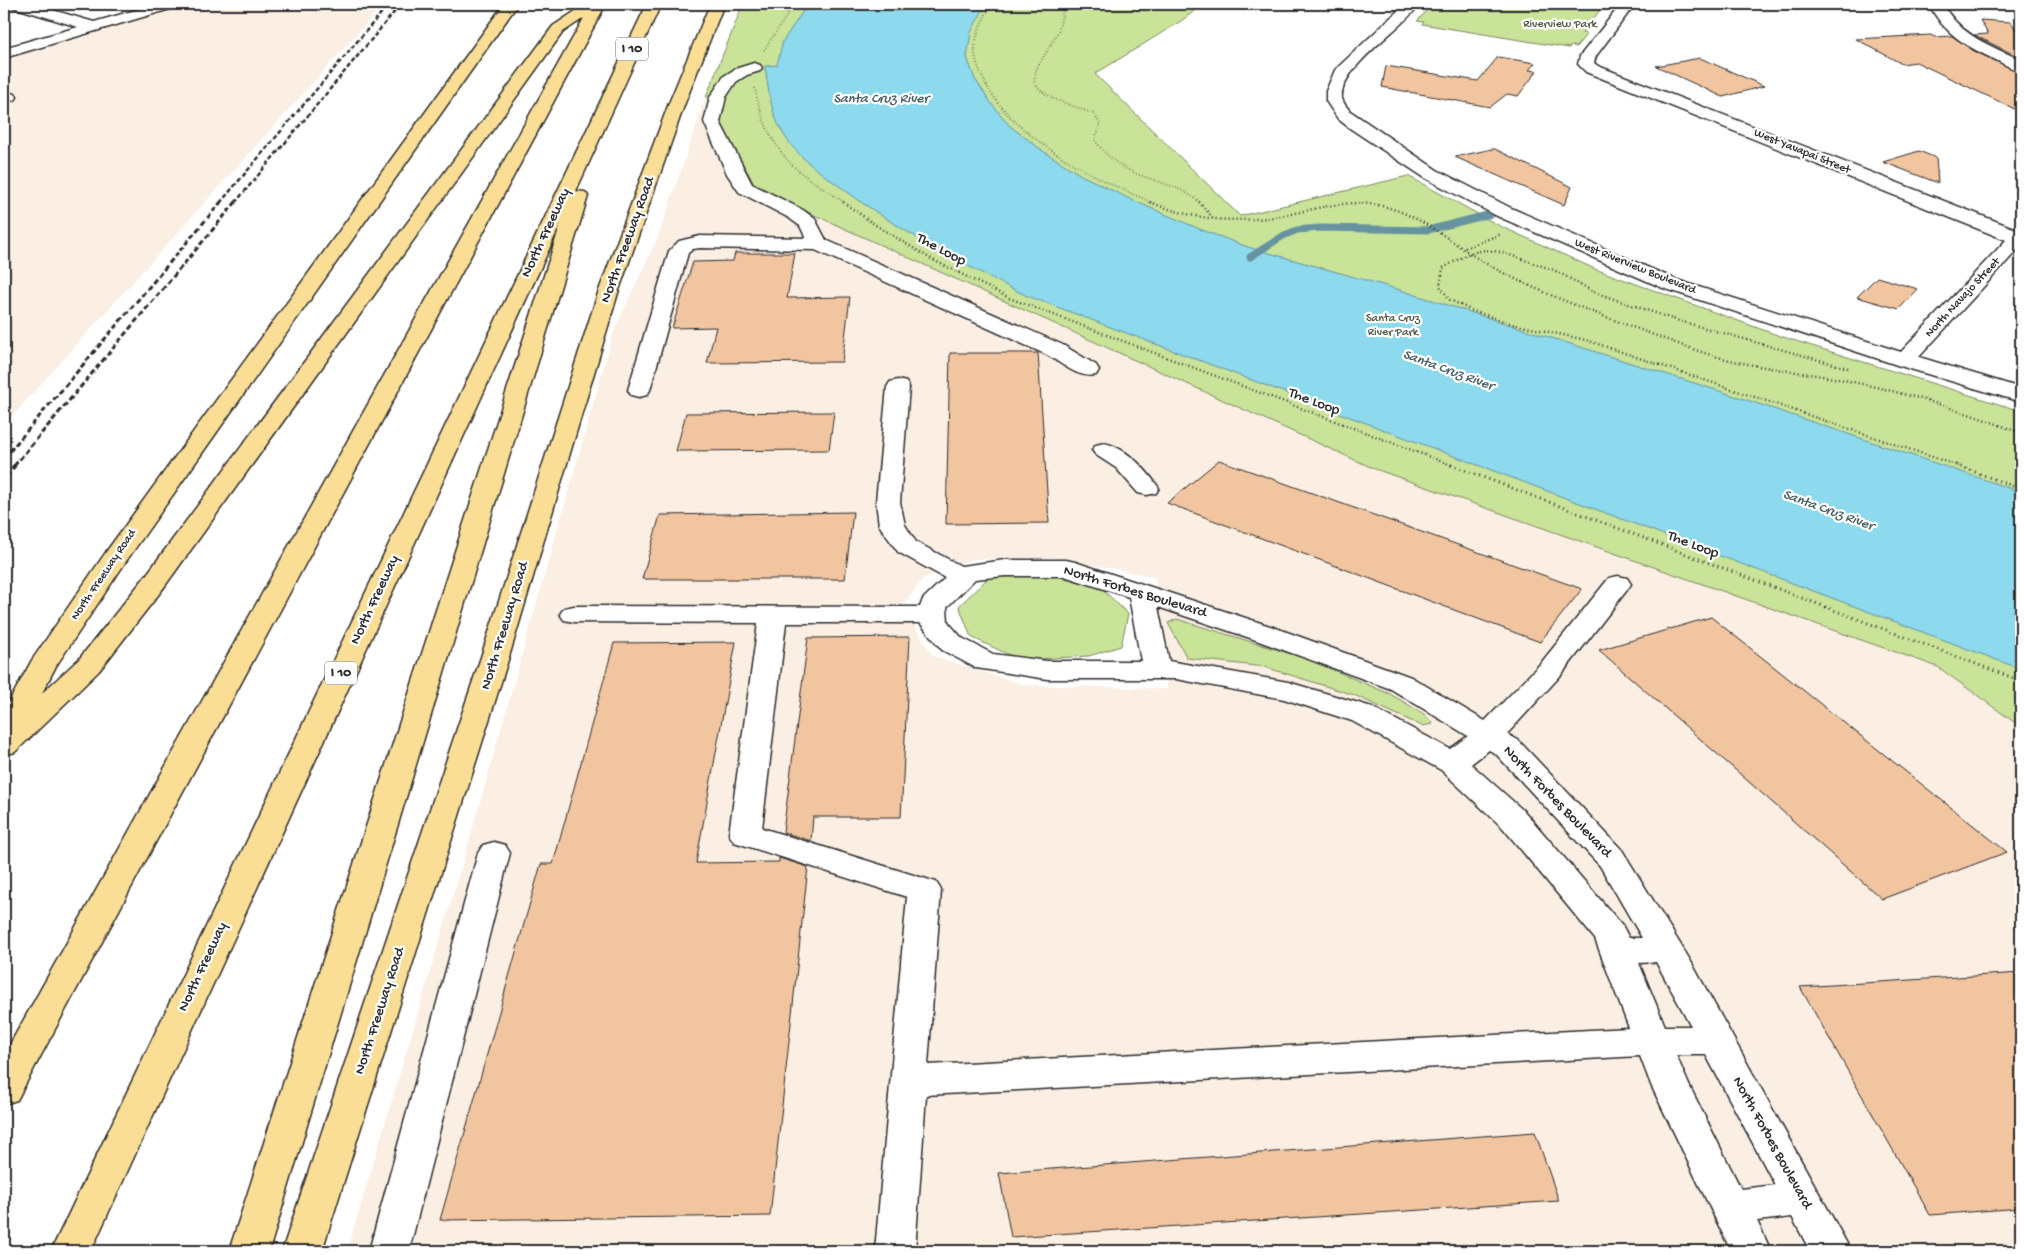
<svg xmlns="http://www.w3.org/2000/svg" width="2025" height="1255" viewBox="0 0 2025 1255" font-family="'Gochi Hand',sans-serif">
	<rect width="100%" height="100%" fill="#fff"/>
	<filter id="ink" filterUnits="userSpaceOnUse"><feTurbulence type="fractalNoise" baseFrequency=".02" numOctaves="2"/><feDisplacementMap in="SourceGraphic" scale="10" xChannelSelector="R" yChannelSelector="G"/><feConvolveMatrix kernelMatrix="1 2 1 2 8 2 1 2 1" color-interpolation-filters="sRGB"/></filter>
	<g filter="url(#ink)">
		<path fill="#fbeee3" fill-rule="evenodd" d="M 181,4 L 384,4 L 4,425 L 4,57 Z
			M 706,97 L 757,189 L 1375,469 L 1938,667 L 2021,727 L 2021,1251 L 347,1251 L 470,838 L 614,331 L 658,237 ZM 1057,558 L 1155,577 L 1167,689 L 1024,685 L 933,656 L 902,606 L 924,578 L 972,559 Z"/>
		<path fill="#c9e399" stroke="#7a8762" d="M 743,4 L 1204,4 L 1181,21 L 1095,74 L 1240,216 L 1408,176 L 1500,226 L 1595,269 L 1780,336 L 2021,411 L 2021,727 L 1938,667 L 1375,469 L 757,189 L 706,97 Z
			M 1433,4 L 1605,4 L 1582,33 L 1587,34 L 1576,47 L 1571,46 L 1569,48 L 1422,24 L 1424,22 L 1417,21 Z
			M 1054,576 L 1098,585 L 1128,614 L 1121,646 L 1089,656 L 1020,660 L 971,637 L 959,606 L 989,577 Z
			M 1177,619 L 1307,659 L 1390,694 L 1424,714 L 1433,724 L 1422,726 L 1354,695 L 1265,667 L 1187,658 L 1168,623 Z"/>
		<path fill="#8dd9ed" stroke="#66939f" d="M 808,4 L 986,4 L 971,32 L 967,57 L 975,79 L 991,103 L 1010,126 L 1043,151 L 1081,175 L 1132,200 L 1202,230 L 1248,247 L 1397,289 L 1732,395 L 2021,492 L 2021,669 L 1025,295 C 961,263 899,231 842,188 C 818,171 794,155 780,128 C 770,108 768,88 765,66 L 777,65 L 783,41 Z"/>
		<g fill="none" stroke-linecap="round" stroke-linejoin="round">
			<path stroke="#66939f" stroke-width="7" d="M 1250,257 L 1283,236 L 1297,230 L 1320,228 L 1428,230 L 1495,213"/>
		</g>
		<path fill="#f2c5a1" stroke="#2b2b2b" d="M 1980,20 L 2011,22 L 2021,38 L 2021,58 L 1974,35 L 1988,34 Z
			M 1931,35 L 1934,37 L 1952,36 L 1974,51 L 2021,73 L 2021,112 L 1916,62 L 1902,64 L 1856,39 Z
			M 1498,57 L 1535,63 L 1529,70 L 1537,71 L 1518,96 L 1507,94 L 1490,107 L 1382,87 L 1386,66 L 1478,81 Z
			M 1700,58 L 1764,86 L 1723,97 L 1656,66 Z
			M 1492,149 L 1495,149 L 1572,187 L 1564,205 L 1455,157 Z
			M 1919,151 L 1936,158 L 1938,183 L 1883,162 Z
			M 735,253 L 795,253 L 787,298 L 850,297 L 842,362 L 707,363 L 716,327 L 672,328 L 693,262 L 733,261 Z
			M 1877,277 L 1918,289 L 1899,309 L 1857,297 Z
			M 950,353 L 1038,353 L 1049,523 L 946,524 Z
			M 834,412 L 829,450 L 676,451 L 686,413 Z
			M 1219,460 L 1582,589 L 1540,642 L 1167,503 Z
			M 853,512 L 845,579 L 642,579 L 660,515 Z
			M 1711,617 L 2007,852 L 1882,899 L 1599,650 Z
			M 910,637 L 901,817 L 813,817 L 811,841 L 783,832 L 808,638 Z
			M 736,642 L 696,863 L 779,862 L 779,858 L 808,867 L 770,1216 L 440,1220 L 541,864 L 553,864 L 614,643 Z
			M 2021,973 L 2021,1208 L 1930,1215 L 1800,987 Z
			M 1535,1132 L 1559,1201 L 1011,1237 L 999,1173 Z"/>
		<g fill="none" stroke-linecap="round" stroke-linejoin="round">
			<defs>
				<path id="minor" d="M 11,4 L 32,4 L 94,22 L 157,4 L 179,4 L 177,7 L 4,58 L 4,48 L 78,27 L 13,7 Z
					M 1405,4 L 1420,4 C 1403,28 1339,68 1342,98 C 1343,103 1347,107 1350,111 L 1437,170 L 1511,208 L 1677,280 L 1901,352 L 2006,240 L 1586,72 L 1578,64 L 1580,56 L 1621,4 L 1635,4 L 1596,56 L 1594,63 L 1598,66 L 2021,231 L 2021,246 L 1919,357 L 2021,388 L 2021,402 L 1897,365 L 1663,288 L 1497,216 L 1425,178 L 1351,129 L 1338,119 L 1326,101 L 1326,91 L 1335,70 Z
					M 1929,4 L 1943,4 C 1959,35 1991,46 2021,60 L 2021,71 C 2012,69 2004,64 1996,60 C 1967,47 1943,33 1929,4 Z
					M 754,63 L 760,65 L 762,68 L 760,71 L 747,75 L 736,82 L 726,97 L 720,122 L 752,184 L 803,210 L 815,219 L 826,240 L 1063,345 L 1096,365 L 1099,370 L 1096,375 C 1078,379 1062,363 1047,355 L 815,250 L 700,248 L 693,249 L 688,253 L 650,390 L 647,395 L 639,397 L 631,395 L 628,390 L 669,251 L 679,241 L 700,236 L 806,238 L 800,226 L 789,218 L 739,192 L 727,174 L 704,122 L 710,97 L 724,76 L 735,69 Z
					M 4,92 L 15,94 L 17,97 L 15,100 L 4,102 Z
					M 898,380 L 906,382 L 909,387 L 900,502 L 905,525 L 916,542 L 961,566 L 1005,560 L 1066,560 L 1075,562 L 1273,627 L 1411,677 L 1485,721 L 1541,663 L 1609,578 L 1618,576 L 1627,578 L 1631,584 L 1627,590 L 1561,675 L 1507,734 L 1518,740 L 1622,850 L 1690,960 L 1851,1251 L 1810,1251 L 1792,1217 L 1757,1221 L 1771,1251 L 1731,1251 L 1651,1085 L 1640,1056 L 926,1095 L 915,1251 L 875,1251 L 907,897 L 734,842 L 729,834 L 758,623 L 574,622 L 564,620 L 560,614 L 564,608 L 574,606 L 920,607 L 923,599 L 945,578 L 898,552 L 879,525 L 876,502 L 887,387 L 890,382 ZM 1005,576 L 1064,576 L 1129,597 L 1141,661 L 1047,661 L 993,654 L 962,638 L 948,622 L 947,607 L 975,579 ZM 1158,607 L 1253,639 L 1391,689 L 1468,736 L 1450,749 L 1372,707 L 1288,682 L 1169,661 ZM 786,623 L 920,623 L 942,650 L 976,668 L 1047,679 L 1176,679 L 1284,699 L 1352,721 L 1441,770 L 1503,828 L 1595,939 L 1629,1028 L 928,1065 L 941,890 L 936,882 L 762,828 ZM 1489,750 L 1496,754 L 1600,866 L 1642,938 L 1629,938 L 1622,925 L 1525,812 L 1471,764 ZM 1656,962 L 1691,1026 L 1665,1026 L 1639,963 ZM 1676,1055 L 1706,1055 L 1775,1185 L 1741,1189 L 1689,1085 Z
					M 1104,443 C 1127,448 1146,469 1159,488 L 1156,493 L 1147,495 L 1138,493 L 1116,468 L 1096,455 L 1092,450 L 1096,445 Z
					M 494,842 L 505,845 L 510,853 L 409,1251 L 369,1251 L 478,853 L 483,845 Z"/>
				<path id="major" d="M 504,4 L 518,4 L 127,560 L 56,666 L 15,745 L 4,748 L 4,711 L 32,660 L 106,552 Z
					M 710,4 L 724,4 L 685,103 L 618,293 L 509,657 L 322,1251 L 282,1251 L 481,657 L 598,293 L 669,103 Z"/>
				<path id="highway" d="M 586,4 L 606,4 L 17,1100 L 4,1104 L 4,1055 L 584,18 L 563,32 L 162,590 L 99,671 L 15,752 L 4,755 L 4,728 L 79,659 L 144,578 L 553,26 Z
					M 647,4 L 661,4 L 576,191 L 585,192 L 588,196 L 269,1251 L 229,1251 L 561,223 L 91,1251 L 51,1251 Z"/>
			</defs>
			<use href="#minor" stroke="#2b2b2b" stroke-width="3"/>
			<use href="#major" stroke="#2b2b2b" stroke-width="3"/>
			<use href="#highway" stroke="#2b2b2b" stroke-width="3"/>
			<path stroke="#2b2b2b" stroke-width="2" stroke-dasharray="0.5 2.5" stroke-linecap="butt" d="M 992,4 C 983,19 974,36 975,54 C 976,62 979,69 982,76 C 1008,137 1095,178 1153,203
				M 1064,4 L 1059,30 L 1036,70 L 1034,83 L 1040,90 L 1054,99 L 1094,114 L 1100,124 L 1095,140 C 1125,185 1167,174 1201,203
				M 764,50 L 786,17 L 792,4
				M 755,88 C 760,117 771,142 791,164 C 805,178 829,191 845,203"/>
			<path stroke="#2b2b2b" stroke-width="2.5" stroke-dasharray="1 3" stroke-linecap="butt" d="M 843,202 L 877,226 L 933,260 L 1009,298 L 1454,466
				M 1150,202 C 1196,221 1237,224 1286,215 C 1315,209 1347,199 1377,205 C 1422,213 1455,247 1494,268 C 1537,291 1584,309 1630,326 C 1663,338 1696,352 1730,360 C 1771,370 1813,373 1853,382 C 1911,394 1966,412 2021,433
				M 1199,202 L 1215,220
				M 1465,248 L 1501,234
				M 1848,368 L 1676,320 L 1596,293 L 1554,270 L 1501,252 L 1485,250 L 1470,253 L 1443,268 L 1440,286 L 1450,300 L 1473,311 L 1513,324 L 1586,340 L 1959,466"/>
			<path stroke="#2b2b2b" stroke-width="3" stroke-dasharray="1 4" stroke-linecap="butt" d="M 1451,465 L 2021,681
				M 1956,465 L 2021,489"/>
			<use href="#minor" fill="#fff" fill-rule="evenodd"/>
			<use href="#major" fill="#fbde96" fill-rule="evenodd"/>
			<use href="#highway" fill="#fbde96" fill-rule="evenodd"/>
			<path stroke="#2b2b2b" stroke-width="2.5" stroke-dasharray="4.5 2.5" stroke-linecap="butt" d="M 220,203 L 389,4
				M 235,203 L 401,4"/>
			<path stroke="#2b2b2b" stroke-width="3" stroke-dasharray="5.5 3" stroke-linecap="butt" d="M 4,458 L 221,202
				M 14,466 L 236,202"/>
			<path stroke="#2b2b2b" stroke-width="4" stroke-dasharray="8 4" stroke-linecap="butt" d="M 4,479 L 15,465"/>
		</g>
	</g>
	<g text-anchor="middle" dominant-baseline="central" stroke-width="4.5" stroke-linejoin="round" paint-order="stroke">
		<g font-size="12" fill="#525946" stroke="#fff">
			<text x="1560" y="25">Riverview Park</text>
			<text x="1393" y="319">Santa Cruz<tspan x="1393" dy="14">River Park</tspan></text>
		</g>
		<g font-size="12" fill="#2b2b2b" stroke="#fff">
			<text transform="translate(1802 152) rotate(22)">West Yavapai Street</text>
			<text transform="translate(1635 267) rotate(22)">West Riverview Boulevard</text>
			<text transform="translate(1963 298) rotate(-47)">North Navajo Street</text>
			<text transform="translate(104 575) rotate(-56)">North Freeway Road</text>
		</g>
		<g fill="#fff" stroke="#6b6b6b" stroke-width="1">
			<rect x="616" y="37.5" width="32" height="23" rx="4"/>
			<rect x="325" y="661.5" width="32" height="23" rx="4"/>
		</g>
		<g font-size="14" font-weight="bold" fill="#2b2b2b">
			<text x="632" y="49">I 10</text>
			<text x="341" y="673">I 10</text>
		</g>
		<g font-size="14" font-style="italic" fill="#485f65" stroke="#fff">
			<text x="881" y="99">Santa Cruz River</text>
			<text transform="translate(1448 371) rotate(20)">Santa Cruz River</text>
			<text transform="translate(1828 511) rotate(20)">Santa Cruz River</text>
		</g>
		<g font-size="15" fill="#2b2b2b" stroke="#fff">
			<text transform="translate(546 233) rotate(-65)">North Freeway</text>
			<text transform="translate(628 240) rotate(-70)">North Freeway Road</text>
			<text transform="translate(941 250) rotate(28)">The Loop</text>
			<text transform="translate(1314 402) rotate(21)">The Loop</text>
			<text transform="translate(1693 545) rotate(21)">The Loop</text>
			<text transform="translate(1135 592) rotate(17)">North Forbes Boulevard</text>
			<text transform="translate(375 600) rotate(-65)">North Freeway</text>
			<text transform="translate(505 626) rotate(-73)">North Freeway Road</text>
			<text transform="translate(1557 802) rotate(46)">North Forbes Boulevard</text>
			<text transform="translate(203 967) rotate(-65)">North Freeway</text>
			<text transform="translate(380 1011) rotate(-72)">North Freeway Road</text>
			<text transform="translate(1772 1143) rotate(61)">North Forbes Boulevard</text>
		</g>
	</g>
	<rect width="2025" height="1255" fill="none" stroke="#fff" stroke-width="20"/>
	<rect x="10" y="10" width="2005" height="1235" fill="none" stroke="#2b2b2b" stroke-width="2" filter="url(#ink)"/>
</svg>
